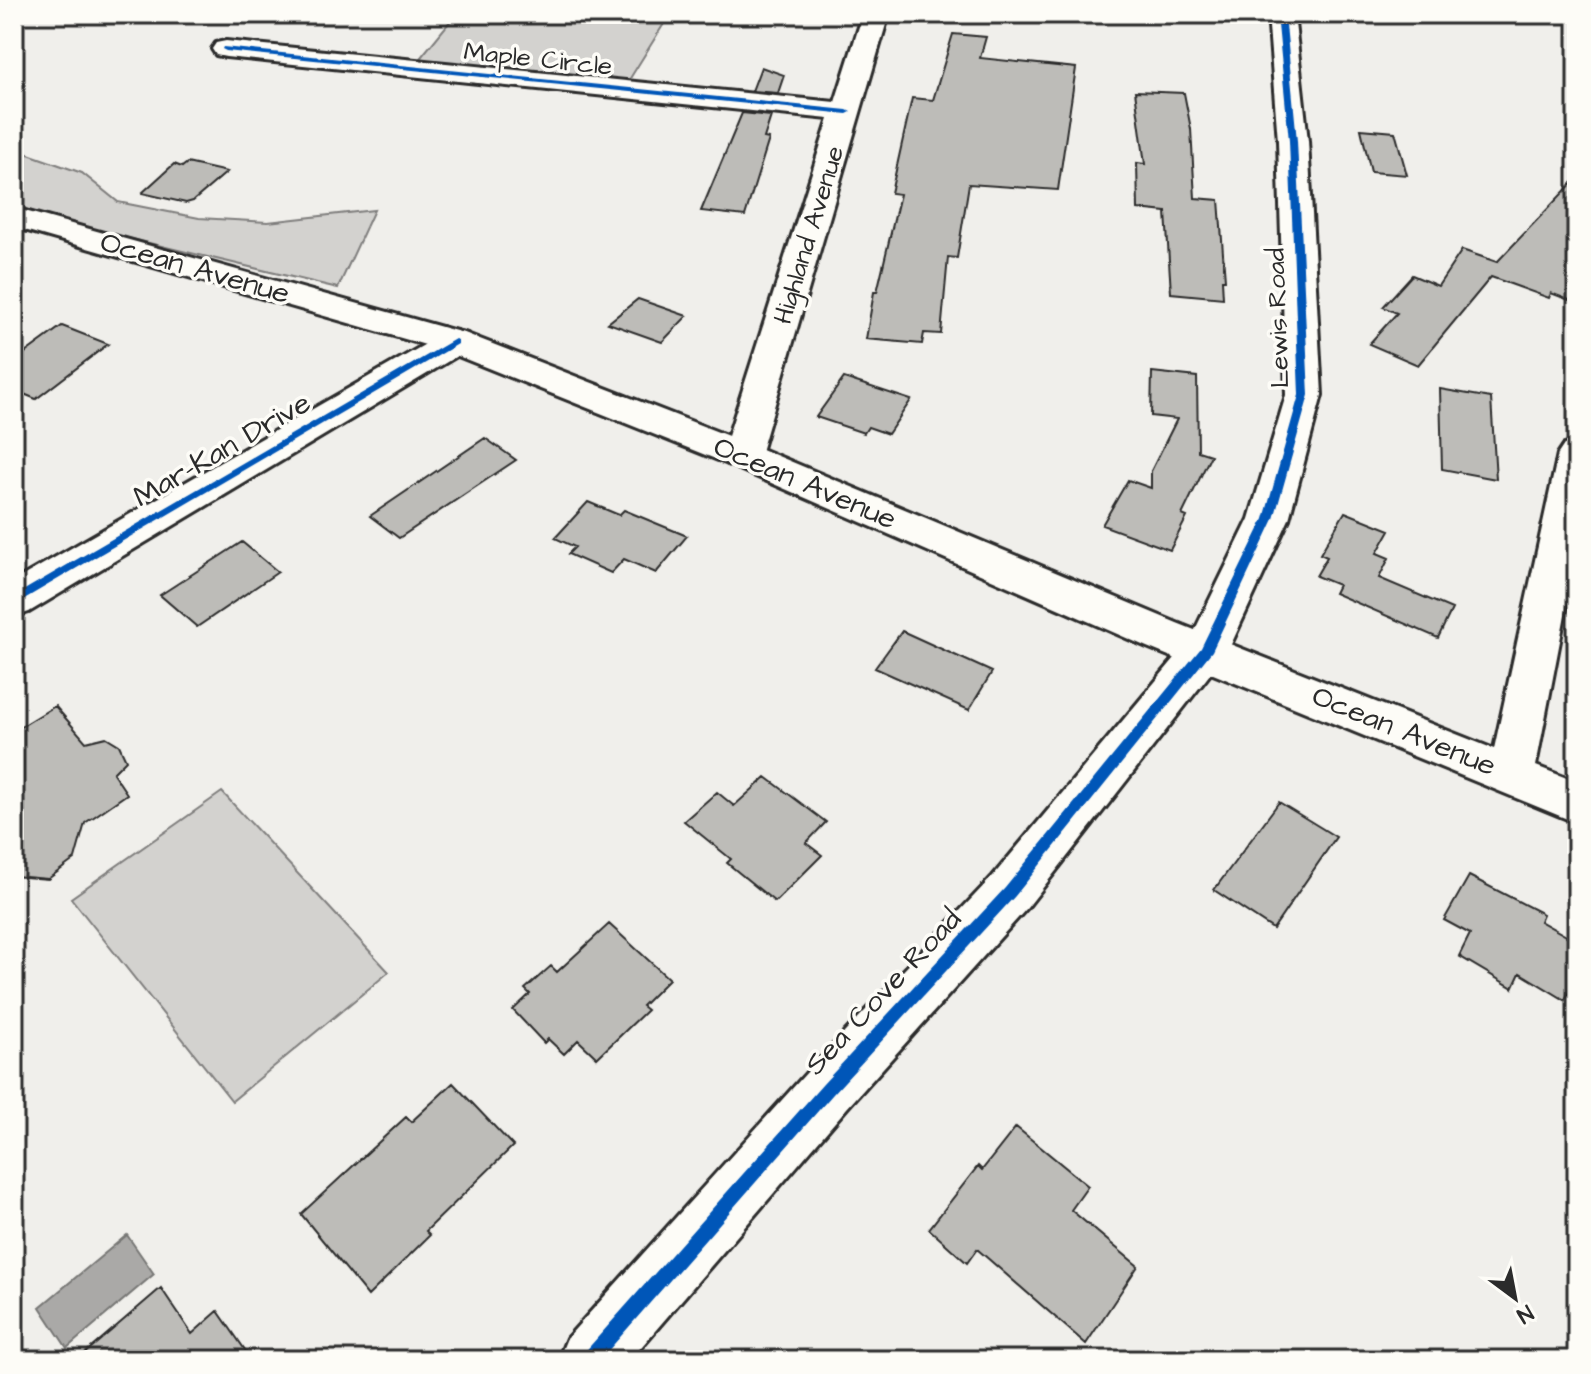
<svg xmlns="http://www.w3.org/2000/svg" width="1591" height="1374" viewBox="0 0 1591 1374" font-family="'Architects Daughter',sans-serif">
	<rect width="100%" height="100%" fill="#f0efeb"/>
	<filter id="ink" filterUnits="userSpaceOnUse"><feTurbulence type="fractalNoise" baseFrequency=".0125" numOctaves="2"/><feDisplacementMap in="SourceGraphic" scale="16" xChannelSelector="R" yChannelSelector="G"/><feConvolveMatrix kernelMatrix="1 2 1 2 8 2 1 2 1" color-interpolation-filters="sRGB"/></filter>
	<g filter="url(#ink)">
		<path fill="#d3d2cf" stroke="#7f7e7d" stroke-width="2" d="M 456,14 L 670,14 L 629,80 L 417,62 Z
			M 14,149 L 82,173 L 118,202 L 199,218 L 268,222 L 374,210 L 338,288 L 65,223 L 14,205 Z
			M 222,792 L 389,972 L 232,1101 L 71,898 Z"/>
		<path fill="#aaa9a7" stroke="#777775" stroke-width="2" d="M 127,1235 L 154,1274 L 67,1348 L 40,1307 Z"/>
		<path fill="#bdbcb8" stroke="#2b2b2b" stroke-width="2" d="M 953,34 L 986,37 L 980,58 L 1076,68 L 1058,190 L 969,184 L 957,258 L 948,257 L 941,334 L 924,333 L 922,344 L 866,339 L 874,292 L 877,292 L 900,194 L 891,193 L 912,98 L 933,100 Z
			M 761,67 L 784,75 L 778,93 L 752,91 Z
			M 1135,91 L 1184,93 L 1191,129 L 1195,198 L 1219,200 L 1225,280 L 1222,280 L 1223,298 L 1171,293 L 1166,212 L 1138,209 L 1137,163 L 1145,164 Z
			M 742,113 L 771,116 L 764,138 L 769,139 L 745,216 L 701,211 Z
			M 1361,129 L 1395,132 L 1407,175 L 1371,172 Z
			M 187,163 L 227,172 L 193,201 L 186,203 L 142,193 L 174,164 L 182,167 Z
			M 1577,178 L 1577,303 L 1551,293 L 1549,298 L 1491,277 L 1418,365 L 1369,344 L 1397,313 L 1383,307 L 1412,275 L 1438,286 L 1462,250 L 1497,262 Z
			M 638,299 L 687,316 L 662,342 L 608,323 Z
			M 62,326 L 108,344 L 36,399 L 14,390 L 14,361 Z
			M 1152,372 L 1197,377 L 1198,451 L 1211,455 L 1182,515 L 1187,517 L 1170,550 L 1102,525 L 1128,480 L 1151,488 L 1151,471 L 1177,419 L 1151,416 Z
			M 844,378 L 911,400 L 888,434 L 868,427 L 864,433 L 816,417 Z
			M 1440,389 L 1491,398 L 1496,479 L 1442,469 Z
			M 485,438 L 516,460 L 399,538 L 370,516 Z
			M 588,502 L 619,515 L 624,510 L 687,536 L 656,573 L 624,559 L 611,573 L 568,554 L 575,547 L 555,538 Z
			M 1345,512 L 1390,530 L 1377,553 L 1389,558 L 1379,578 L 1452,609 L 1438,638 L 1334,593 L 1338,585 L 1316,576 L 1327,557 L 1320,554 Z
			M 242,542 L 278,572 L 197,627 L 160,595 Z
			M 902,631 L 992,672 L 969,710 L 875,668 Z
			M 55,706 L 86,742 L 106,737 L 119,745 L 126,760 L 113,773 L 127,794 L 85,823 L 75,859 L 48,879 L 14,876 L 14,731 Z
			M 766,777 L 826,822 L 806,843 L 822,855 L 775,902 L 727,863 L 731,859 L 684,821 L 717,792 L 734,806 Z
			M 1279,802 L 1336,837 L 1273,929 L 1214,890 Z
			M 1469,876 L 1543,914 L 1540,921 L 1577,942 L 1577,975 L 1565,1000 L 1520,973 L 1513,988 L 1459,956 L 1470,934 L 1444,920 Z
			M 609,924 L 669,979 L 642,1006 L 647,1010 L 597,1058 L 578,1040 L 564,1054 L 548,1039 L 544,1043 L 513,1010 L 530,994 L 525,989 L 551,966 L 557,972 Z
			M 453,1083 L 513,1146 L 426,1231 L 430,1235 L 368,1296 L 301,1214 L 406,1117 L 411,1122 Z
			M 1016,1127 L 1088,1186 L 1071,1210 L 1138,1266 L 1086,1344 L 977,1249 L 967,1263 L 929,1229 L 978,1166 L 982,1170 Z
			M 161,1288 L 192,1334 L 218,1311 L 252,1360 L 77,1360 Z"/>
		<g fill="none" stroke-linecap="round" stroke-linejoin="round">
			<defs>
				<path id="minor" d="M 863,14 L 889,14 L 760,455 L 754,464 L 741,468 L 728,464 L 722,455 L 829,119 L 226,57 L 216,55 L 212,49 L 216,43 L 226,41 L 835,102 Z
					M 1268,14 L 1294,14 L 1308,141 L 1322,395 L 1289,519 L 1228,651 L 1027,908 L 847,1108 L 630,1360 L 558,1360 L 567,1338 L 809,1070 L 993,876 L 1190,640 L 1249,519 L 1286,395 L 1278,141 Z
					M 455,331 L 467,334 L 472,342 L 467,350 L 29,612 L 14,617 L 14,581 L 443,334 Z"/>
				<path id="secondary" d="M 14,208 L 467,334 L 754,446 L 1177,623 L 1494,749 L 1558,454 L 1564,445 L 1577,441 L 1577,552 L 1536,766 L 1577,782 L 1577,823 L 1147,647 L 728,464 L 443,350 L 14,227 Z"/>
			</defs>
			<use href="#minor" stroke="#2b2b2b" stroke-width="6"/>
			<use href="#secondary" stroke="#2b2b2b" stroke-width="6"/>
			<use href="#minor" fill="#fdfcf7" fill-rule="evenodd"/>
			<use href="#secondary" fill="#fdfcf7" fill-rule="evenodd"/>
			<defs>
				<path id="cycleway" d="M 1277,14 L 1285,14 L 1297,141 L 1309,395 L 1274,519 L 1212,651 L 1015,896 L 833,1094 L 600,1360 L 581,1360 L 583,1354 L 823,1084 L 1005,888 L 1201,648 L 1264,519 L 1299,395 L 1289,141 Z
					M 223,47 L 847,110 L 851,112 L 847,114 L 226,51 L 222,49 Z
					M 455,339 L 458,340 L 458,344 L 14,605 L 14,596 Z"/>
			</defs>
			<use href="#cycleway" stroke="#fdfcf7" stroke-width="5"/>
			<use href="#cycleway" fill="#0057b8" fill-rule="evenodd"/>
		</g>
	</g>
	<g text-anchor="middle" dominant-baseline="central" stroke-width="7" stroke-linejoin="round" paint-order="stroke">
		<g font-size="26" fill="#2b2b2b" stroke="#fdfcf7">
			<text transform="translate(538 59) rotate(6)">Maple Circle</text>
			<text transform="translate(809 235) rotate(-73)">Highland Avenue</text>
			<text transform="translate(1278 318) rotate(-92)">Lewis Road</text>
		</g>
		<g font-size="30" fill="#2b2b2b" stroke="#fdfcf7">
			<text transform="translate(195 268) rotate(16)">Ocean Avenue</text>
			<text transform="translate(222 450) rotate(-30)">Mar-Kan Drive</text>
			<text transform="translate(805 483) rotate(23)">Ocean Avenue</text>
			<text transform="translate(1404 731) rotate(22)">Ocean Avenue</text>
			<text transform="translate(883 992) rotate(-47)">Sea Cove Road</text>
		</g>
	</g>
	<rect width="1591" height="1374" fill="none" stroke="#fdfcf7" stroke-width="48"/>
	<rect x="24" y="24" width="1543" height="1326" fill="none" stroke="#2b2b2b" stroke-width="3" filter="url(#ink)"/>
	<g transform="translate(1515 1298) rotate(148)" stroke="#fdfcf7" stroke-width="6" paint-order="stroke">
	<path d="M0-6L14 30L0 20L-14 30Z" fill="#2b2b2b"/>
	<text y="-12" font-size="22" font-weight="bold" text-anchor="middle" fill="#2b2b2b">N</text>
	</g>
</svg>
